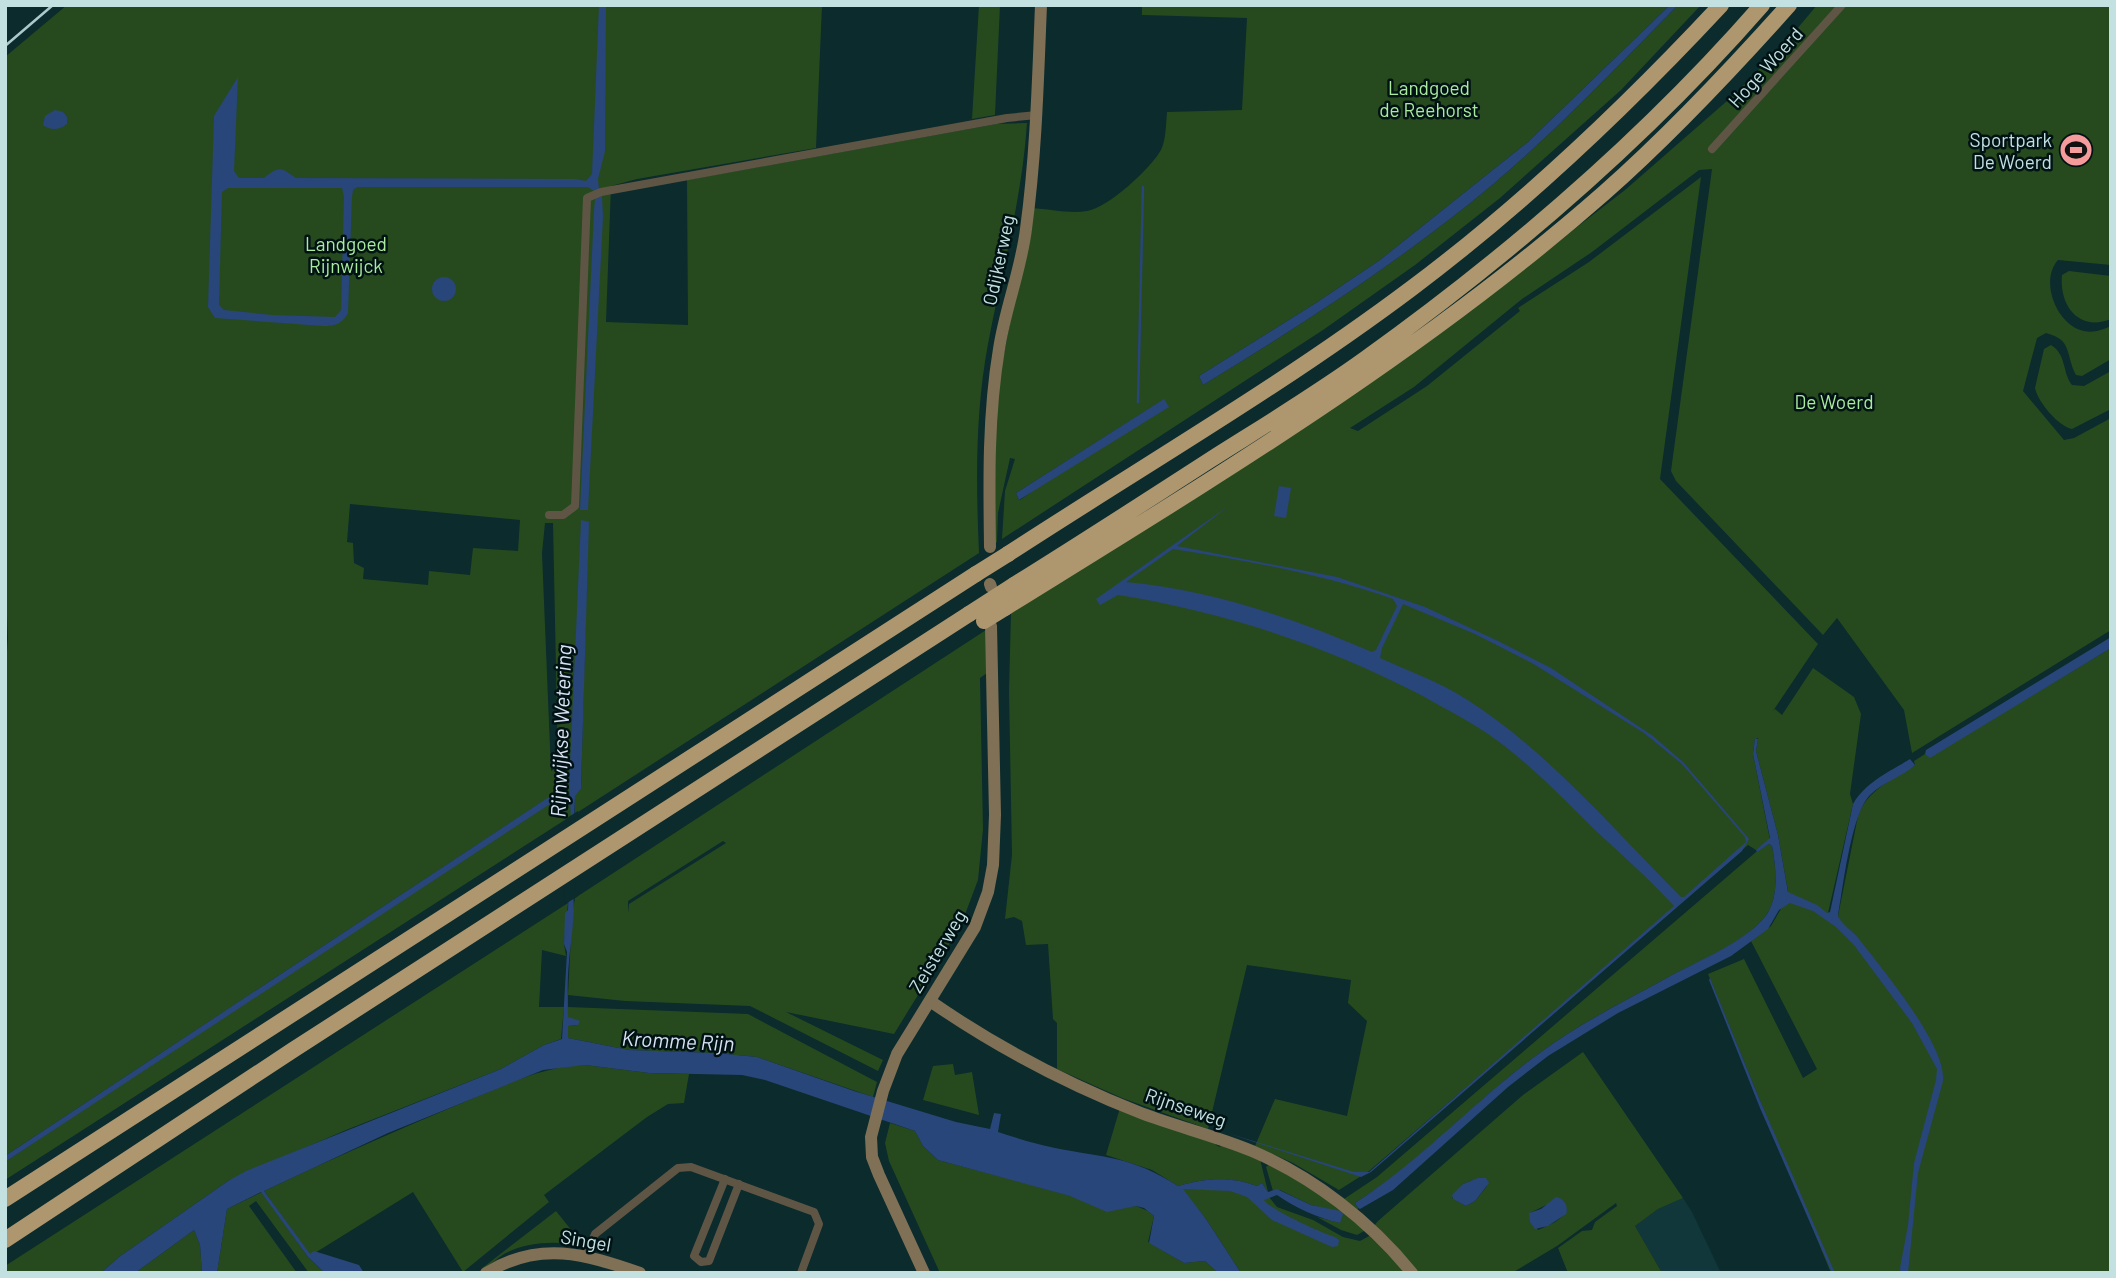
<svg xmlns="http://www.w3.org/2000/svg" width="2116" height="1278" viewBox="0 0 2116 1278" font-family="Barlow,sans-serif">
	<rect width="100%" height="100%" fill="#0b2b2d"/>
	<path fill="#11373a" d="M 1683,1198 L 1692,1212 L 1721,1273 L 1662,1273 L 1635,1226 L 1658,1209 Z"/>
	<path fill="#264a1e" fill-rule="evenodd" d="M 67,5 L 822,5 L 816,148 L 637,179 L 611,186 L 606,322 L 688,325 L 687,180 L 996,124 L 1027,123 C 1022,199 1002,270 988,344 C 975,413 976,484 979,553 L 575,814 L 575,795 L 581,789 L 588,526 L 569,795 L 571,801 L 571,816 L 5,1180 L 5,1162 L 551,796 L 5,1156 L 5,679 L 8,638 L 5,570 L 5,57 ZM 350,504 L 520,520 L 518,551 L 473,548 L 470,575 L 429,571 L 428,585 L 363,579 L 364,568 L 354,563 L 353,543 L 347,542 ZM 545,523 L 553,523 L 558,767 L 551,771 L 542,553 Z
		M 979,5 L 1000,5 L 995,115 L 972,119 Z
		M 1142,5 L 1670,5 L 1528,142 L 1380,260 L 1316,303 L 1199,376 L 1203,385 C 1303,324 1401,261 1491,186 C 1557,130 1617,67 1678,5 L 1701,5 L 1621,90 L 1500,198 L 1415,265 L 1323,330 L 1002,539 L 1005,491 L 1015,459 L 1010,458 L 998,513 L 997,542 L 994,544 L 996,396 L 1032,208 C 1049,209 1070,214 1087,211 C 1108,208 1151,168 1161,150 C 1166,140 1166,123 1167,112 L 1242,110 L 1247,18 L 1142,15 ZM 1163,400 L 1020,500 L 1019,500 L 1016,493 Z
		M 1817,5 L 2111,5 L 2111,265 L 2058,260 C 2039,281 2057,326 2084,331 C 2094,333 2102,330 2111,326 L 2111,359 L 2082,376 L 2076,375 C 2065,354 2073,340 2046,333 L 2037,338 L 2023,391 L 2064,440 L 2074,438 L 2111,418 L 2111,630 L 1912,753 L 1904,710 L 1837,618 L 1823,635 L 1676,481 L 1671,471 L 1712,169 L 1699,170 L 1592,252 L 1522,299 L 1414,387 L 1350,428 L 1358,431 L 1427,386 L 1520,311 L 1518,308 L 1589,262 L 1701,177 L 1660,479 L 1818,644 L 1773,711 L 1775,709 L 1782,715 L 1813,668 L 1854,697 L 1861,714 L 1850,794 L 1853,804 L 1828,913 L 1839,920 L 1838,916 L 1858,816 C 1867,790 1893,779 1915,765 L 1914,761 L 1925,754 L 1930,757 L 2111,648 L 2111,1273 L 1831,1273 L 1708,974 L 1744,959 L 1803,1078 L 1817,1069 L 1751,941 L 1771,926 L 1782,907 L 1788,891 L 1778,835 L 1756,751 L 1758,738 L 1755,738 L 1753,754 L 1770,840 L 1756,850 L 1748,845 L 1369,1171 L 1339,1190 L 1293,1163 L 1255,1146 L 1275,1099 L 1347,1116 L 1367,1021 L 1348,1003 L 1351,980 L 1247,965 L 1208,1129 L 1122,1098 L 1057,1069 L 1057,1023 L 1053,1019 L 1048,944 L 1026,945 L 1022,921 L 1014,917 L 1005,919 L 1012,855 L 1009,691 L 1011,613 L 1476,305 L 1625,190 L 1735,94 L 1792,35 Z
		M 2069,271 L 2111,276 L 2111,319 C 2079,332 2059,306 2062,275 Z
		M 2051,345 C 2067,355 2062,372 2072,385 L 2084,386 L 2111,371 L 2111,409 L 2072,429 C 2058,426 2038,402 2035,388 L 2044,349 Z
		M 986,630 L 987,673 L 980,678 L 983,829 L 978,880 L 961,925 L 894,1034 L 786,1012 L 883,1060 L 878,1071 L 750,1006 L 625,1001 L 568,995 L 572,916 L 575,898 ZM 723,841 L 726,843 L 629,904 L 628,913 L 628,901 Z
		M 1769,844 L 1772,846 C 1776,868 1780,899 1764,918 C 1741,945 1696,962 1665,979 C 1621,1003 1577,1025 1537,1055 C 1474,1101 1422,1162 1355,1203 L 1358,1208 L 1357,1212 L 1344,1199 L 1377,1177 L 1756,852 Z
		M 568,903 L 564,944 L 566,956 L 542,950 L 539,1007 L 564,1007 L 561,1039 L 544,1045 L 501,1069 L 346,1130 L 228,1181 L 119,1257 L 101,1273 L 5,1273 L 5,1266 Z
		M 568,1007 L 748,1014 L 877,1082 L 873,1097 L 757,1057 L 716,1053 L 629,1050 L 568,1038 L 568,1026 L 578,1025 L 568,1017 Z
		M 1583,1052 L 1683,1198 L 1658,1209 L 1635,1226 L 1662,1273 L 1568,1273 L 1558,1248 L 1582,1231 L 1592,1230 L 1595,1222 L 1617,1206 L 1616,1203 L 1557,1246 L 1512,1273 L 1417,1273 L 1373,1227 L 1378,1221 L 1523,1095 ZM 1473,1180 L 1487,1186 L 1475,1201 L 1466,1206 L 1452,1198 L 1463,1184 ZM 1546,1205 L 1567,1209 C 1562,1221 1549,1225 1538,1230 L 1530,1213 Z
		M 953,1064 L 955,1075 L 972,1072 L 979,1115 L 923,1100 L 933,1066 Z
		M 585,1065 L 649,1073 L 689,1074 L 684,1103 L 668,1104 L 647,1117 L 544,1195 L 549,1202 L 463,1272 L 413,1192 L 310,1256 L 264,1191 C 329,1160 395,1131 462,1103 C 502,1087 541,1066 585,1065 Z
		M 1120,1108 L 1215,1142 L 1216,1145 L 1220,1147 L 1221,1145 L 1260,1159 L 1268,1192 L 1262,1183 L 1257,1186 C 1230,1176 1206,1178 1178,1186 L 1152,1170 L 1106,1155 Z
		M 890,1123 L 915,1131 L 923,1146 L 938,1160 L 1028,1184 L 1078,1198 L 1104,1209 L 1136,1206 L 1148,1211 L 1154,1216 L 1148,1242 L 1184,1263 L 1205,1261 L 1218,1273 L 940,1273 L 889,1161 L 885,1143 Z
		M 1270,1164 L 1321,1195 L 1366,1230 L 1357,1235 L 1341,1230 L 1317,1217 L 1340,1223 L 1340,1212 L 1311,1205 L 1280,1190 L 1273,1191 L 1266,1167 Z
		M 1191,1185 L 1271,1193 L 1269,1197 L 1277,1207 L 1313,1220 L 1343,1237 L 1360,1241 L 1371,1235 L 1407,1273 L 1241,1273 L 1206,1219 L 1182,1189 L 1191,1188 Z
		M 262,1192 L 308,1257 L 325,1273 L 309,1273 L 256,1201 L 249,1206 L 297,1273 L 217,1273 L 227,1209 Z
		M 556,1211 L 585,1247 C 561,1240 527,1241 504,1254 C 496,1259 490,1266 481,1269 Z
		M 194,1230 L 200,1245 L 202,1273 L 135,1273 Z"/>
	<path fill="#284679" fill-rule="evenodd" d="M 599,5 L 606,5 L 605,151 L 598,179 L 599,189 L 594,191 L 588,187 L 357,187 L 353,190 L 352,197 L 348,313 C 342,324 335,326 323,326 L 215,318 L 208,307 L 214,116 L 238,77 L 234,171 L 239,178 L 264,178 C 280,166 280,167 296,178 L 575,179 L 586,181 L 592,174 ZM 228,188 L 342,188 L 344,197 L 341,310 L 335,317 L 272,315 L 224,310 L 219,305 L 222,192 Z
		M 1670,5 L 1678,5 C 1617,67 1557,130 1491,186 C 1401,261 1303,324 1203,385 L 1199,376 L 1316,303 L 1380,260 L 1528,142 Z
		M 55,110 L 63,112 L 67,117 L 67,124 C 59,130 51,131 43,125 L 45,116 Z
		M 602,195 L 603,217 L 588,510 L 580,510 L 594,211 L 595,199 Z
		M432 289a12 12 0 1 1 24 0a12 12 0 1 1-24 0Z
		M 1164,399 L 1169,407 L 1019,500 L 1016,493 Z
		M 1279,486 L 1291,488 L 1286,518 L 1274,516 Z
		M 1230,505 L 1177,546 L 1337,577 L 1425,607 L 1498,641 L 1551,668 L 1653,736 L 1684,763 L 1749,839 L 1742,851 L 1371,1172 L 1361,1177 L 1227,1133 L 1354,1172 L 1369,1172 L 1674,906 C 1649,879 1621,854 1594,829 C 1560,795 1527,761 1488,734 C 1466,719 1442,707 1419,694 C 1324,645 1224,612 1118,595 L 1100,605 L 1096,599 ZM 1173,549 C 1248,561 1322,574 1393,599 L 1397,606 L 1376,650 L 1372,652 C 1293,618 1212,590 1126,582 ZM 1403,604 L 1475,634 L 1532,663 L 1644,733 L 1682,764 L 1745,837 L 1746,842 L 1684,897 L 1681,897 C 1613,829 1548,751 1466,699 C 1440,682 1408,671 1380,658 L 1382,648 Z
		M 581,520 L 589,522 L 581,789 L 575,796 L 572,892 C 577,902 570,948 569,962 C 567,980 568,998 568,1017 L 580,1021 L 578,1025 L 568,1026 L 568,1038 L 629,1050 L 716,1053 L 757,1057 L 854,1091 L 956,1122 L 990,1129 L 994,1113 L 1001,1114 L 998,1132 C 1017,1138 1035,1144 1055,1148 C 1106,1158 1131,1156 1178,1186 C 1206,1178 1230,1176 1257,1186 L 1262,1183 L 1268,1192 L 1277,1189 L 1311,1205 L 1340,1211 L 1343,1214 L 1340,1223 C 1317,1218 1296,1208 1277,1195 L 1264,1200 C 1269,1209 1321,1233 1335,1237 L 1339,1240 L 1338,1246 L 1332,1247 L 1272,1220 L 1247,1197 L 1230,1191 L 1183,1189 L 1206,1219 L 1241,1273 L 1218,1273 L 1205,1261 L 1184,1263 L 1149,1243 L 1154,1216 L 1144,1208 L 1136,1206 L 1107,1212 L 1070,1196 L 938,1160 L 923,1146 L 915,1131 L 765,1080 L 742,1075 L 649,1073 L 585,1065 L 543,1070 L 388,1133 L 264,1191 L 310,1254 L 314,1251 L 359,1265 L 364,1273 L 325,1273 L 308,1257 L 261,1192 L 227,1209 L 217,1273 L 202,1273 L 200,1245 L 194,1230 L 135,1273 L 101,1273 L 119,1257 L 228,1181 L 246,1171 L 501,1069 L 544,1045 L 562,1039 L 567,952 L 564,944 L 565,913 L 568,910 L 571,816 L 569,788 Z
		M 2111,637 L 2111,648 L 1930,758 L 1925,754 L 1926,750 Z
		M 1755,738 L 1758,739 L 1756,751 L 1778,835 L 1788,892 L 1817,905 L 1827,913 L 1830,912 L 1853,804 C 1866,782 1889,772 1910,759 L 1915,765 C 1902,777 1883,782 1870,795 C 1851,814 1843,888 1838,916 C 1842,925 1853,931 1859,939 C 1882,969 1947,1046 1943,1081 L 1918,1173 L 1908,1273 L 1901,1273 L 1900,1268 L 1908,1225 L 1914,1163 L 1936,1080 L 1937,1069 L 1912,1023 L 1854,945 L 1836,927 L 1813,911 L 1790,903 L 1779,910 L 1768,929 L 1731,956 L 1618,1013 L 1548,1056 L 1508,1087 L 1393,1190 L 1360,1209 L 1358,1208 L 1355,1203 C 1421,1161 1474,1101 1537,1055 C 1577,1025 1621,1003 1665,979 C 1695,962 1742,944 1764,918 C 1780,899 1776,867 1772,846 L 1769,844 L 1757,852 L 1756,850 L 1770,838 L 1753,754 Z
		M 552,795 L 553,802 L 5,1162 L 5,1156 Z
		M 1710,978 L 1759,1098 L 1835,1273 L 1832,1273 L 1760,1108 L 1709,980 Z
		M 1478,1178 L 1486,1178 L 1489,1183 L 1475,1201 L 1466,1206 L 1453,1199 L 1452,1195 L 1463,1184 Z
		M 1556,1197 C 1564,1198 1569,1207 1566,1214 L 1548,1226 L 1535,1229 L 1530,1222 L 1529,1213 L 1541,1209 Z"/>
	<path fill="#0b2b2d" d="M 578,811 L 575,891 L 578,896 L 564,905 L 567,818 Z"/>
	<g fill="none" stroke-linecap="round" stroke-linejoin="round">
		<path stroke="#284679" stroke-width="2.5" d="M 1138,402 L 1143,187"/>
		<path stroke="#5f5545" stroke-width="8" d="M 1712,149 L 1842,5
			M 549,515 L 563,515 L 575,506 L 587,198 L 601,192 L 1007,118 L 1037,115
			M 725,1179 L 694,1256 L 701,1262 L 709,1261 L 739,1184
			M 586,1255 L 595,1234 L 678,1168 L 691,1167 L 814,1212 L 819,1224 L 801,1273"/>
		<path stroke="#7f7056" stroke-width="12" d="M 990,547 C 989,480 988,415 999,349 C 1005,309 1021,270 1026,229 C 1036,155 1038,80 1041,5
			M 990,584 L 991,587
			M 930,1001 C 995,1046 1067,1084 1141,1113 C 1178,1127 1216,1136 1252,1151 C 1313,1177 1370,1221 1412,1273
			M 486,1273 C 540,1240 585,1254 640,1273
			M 924,1273 L 879,1175 L 872,1157 L 871,1137 L 883,1091 L 897,1054 L 975,927 L 988,892 L 993,865 L 995,815 L 991,626"/>
		<path stroke="#ae966e" stroke-width="16" d="M 1008,554 C 1143,466 1283,385 1412,288 C 1524,204 1625,108 1721,5
			M 1014,585 C 1080,544 1145,502 1210,460 C 1262,427 1315,395 1365,359 C 1510,255 1645,139 1762,5
			M 1005,608 C 1211,480 1421,354 1604,193 C 1670,135 1730,71 1789,5
			M 5,1199 L 976,574
			M 5,1240 L 293,1050 L 969,614"/>
		<path stroke="#accacb" stroke-width="2.5" d="M 5,46 L 53,5"/>
		<path stroke="#ae966e" stroke-width="16" d="M 976,574 L 1008,554
			M 969,614 L 1014,585
			M 984,621 L 1005,608"/>
	</g>
	<defs>
		<symbol id="stadium-disc" viewBox="-11 -11 22 22"><circle r="9.5" fill="#f59b9b" stroke="#001214"/><path d="M0-5a6.5 5 0 1 0 0 10a6.5 5 0 1 0 0-10ZM-3.5-1.8h7v3.6h-7Z" fill="#111"/></symbol>
	</defs>
	<g fill-rule="evenodd">
		<use href="#stadium-disc" x="2057" y="131" width="38" height="38"/>
	</g>
	<g text-anchor="middle" dominant-baseline="central" stroke-width="5" stroke-linejoin="round" paint-order="stroke">
		<g font-size="19" fill="#c4e1e2" stroke="#001214">
			<text transform="translate(1765 67) rotate(-48)">Hoge Woerd</text>
			<text transform="translate(998 260) rotate(-78)">Odijkerweg</text>
			<text transform="translate(937 951) rotate(-59)">Zeisterweg</text>
			<text transform="translate(1186 1107) rotate(19)">Rijnseweg</text>
			<text transform="translate(586 1240) rotate(10)">Singel</text>
		</g>
		<g font-size="19" fill="#abeb9d" stroke="#001214">
			<text x="1429" y="87">Landgoed<tspan x="1429" dy="22">de Reehorst</tspan></text>
			<text x="346" y="243">Landgoed<tspan x="346" dy="22">Rijnwijck</tspan></text>
			<text x="1834" y="401">De Woerd</text>
		</g>
		<g font-size="19" fill="#c4e1e2" stroke="#001214" text-anchor="end">
			<text x="2052" y="139">Sportpark<tspan x="2052" dy="22">De Woerd</tspan></text>
		</g>
		<g font-size="21" font-style="italic" fill="#d8e2f2" stroke="#001214">
			<text transform="translate(560 731) rotate(-88)">Rijnwijkse Wetering</text>
			<text transform="translate(678 1040) rotate(3)">Kromme Rijn</text>
		</g>
	</g>
	<rect width="2116" height="1278" fill="none" stroke="#c4e1e2" stroke-width="14"/>
</svg>
